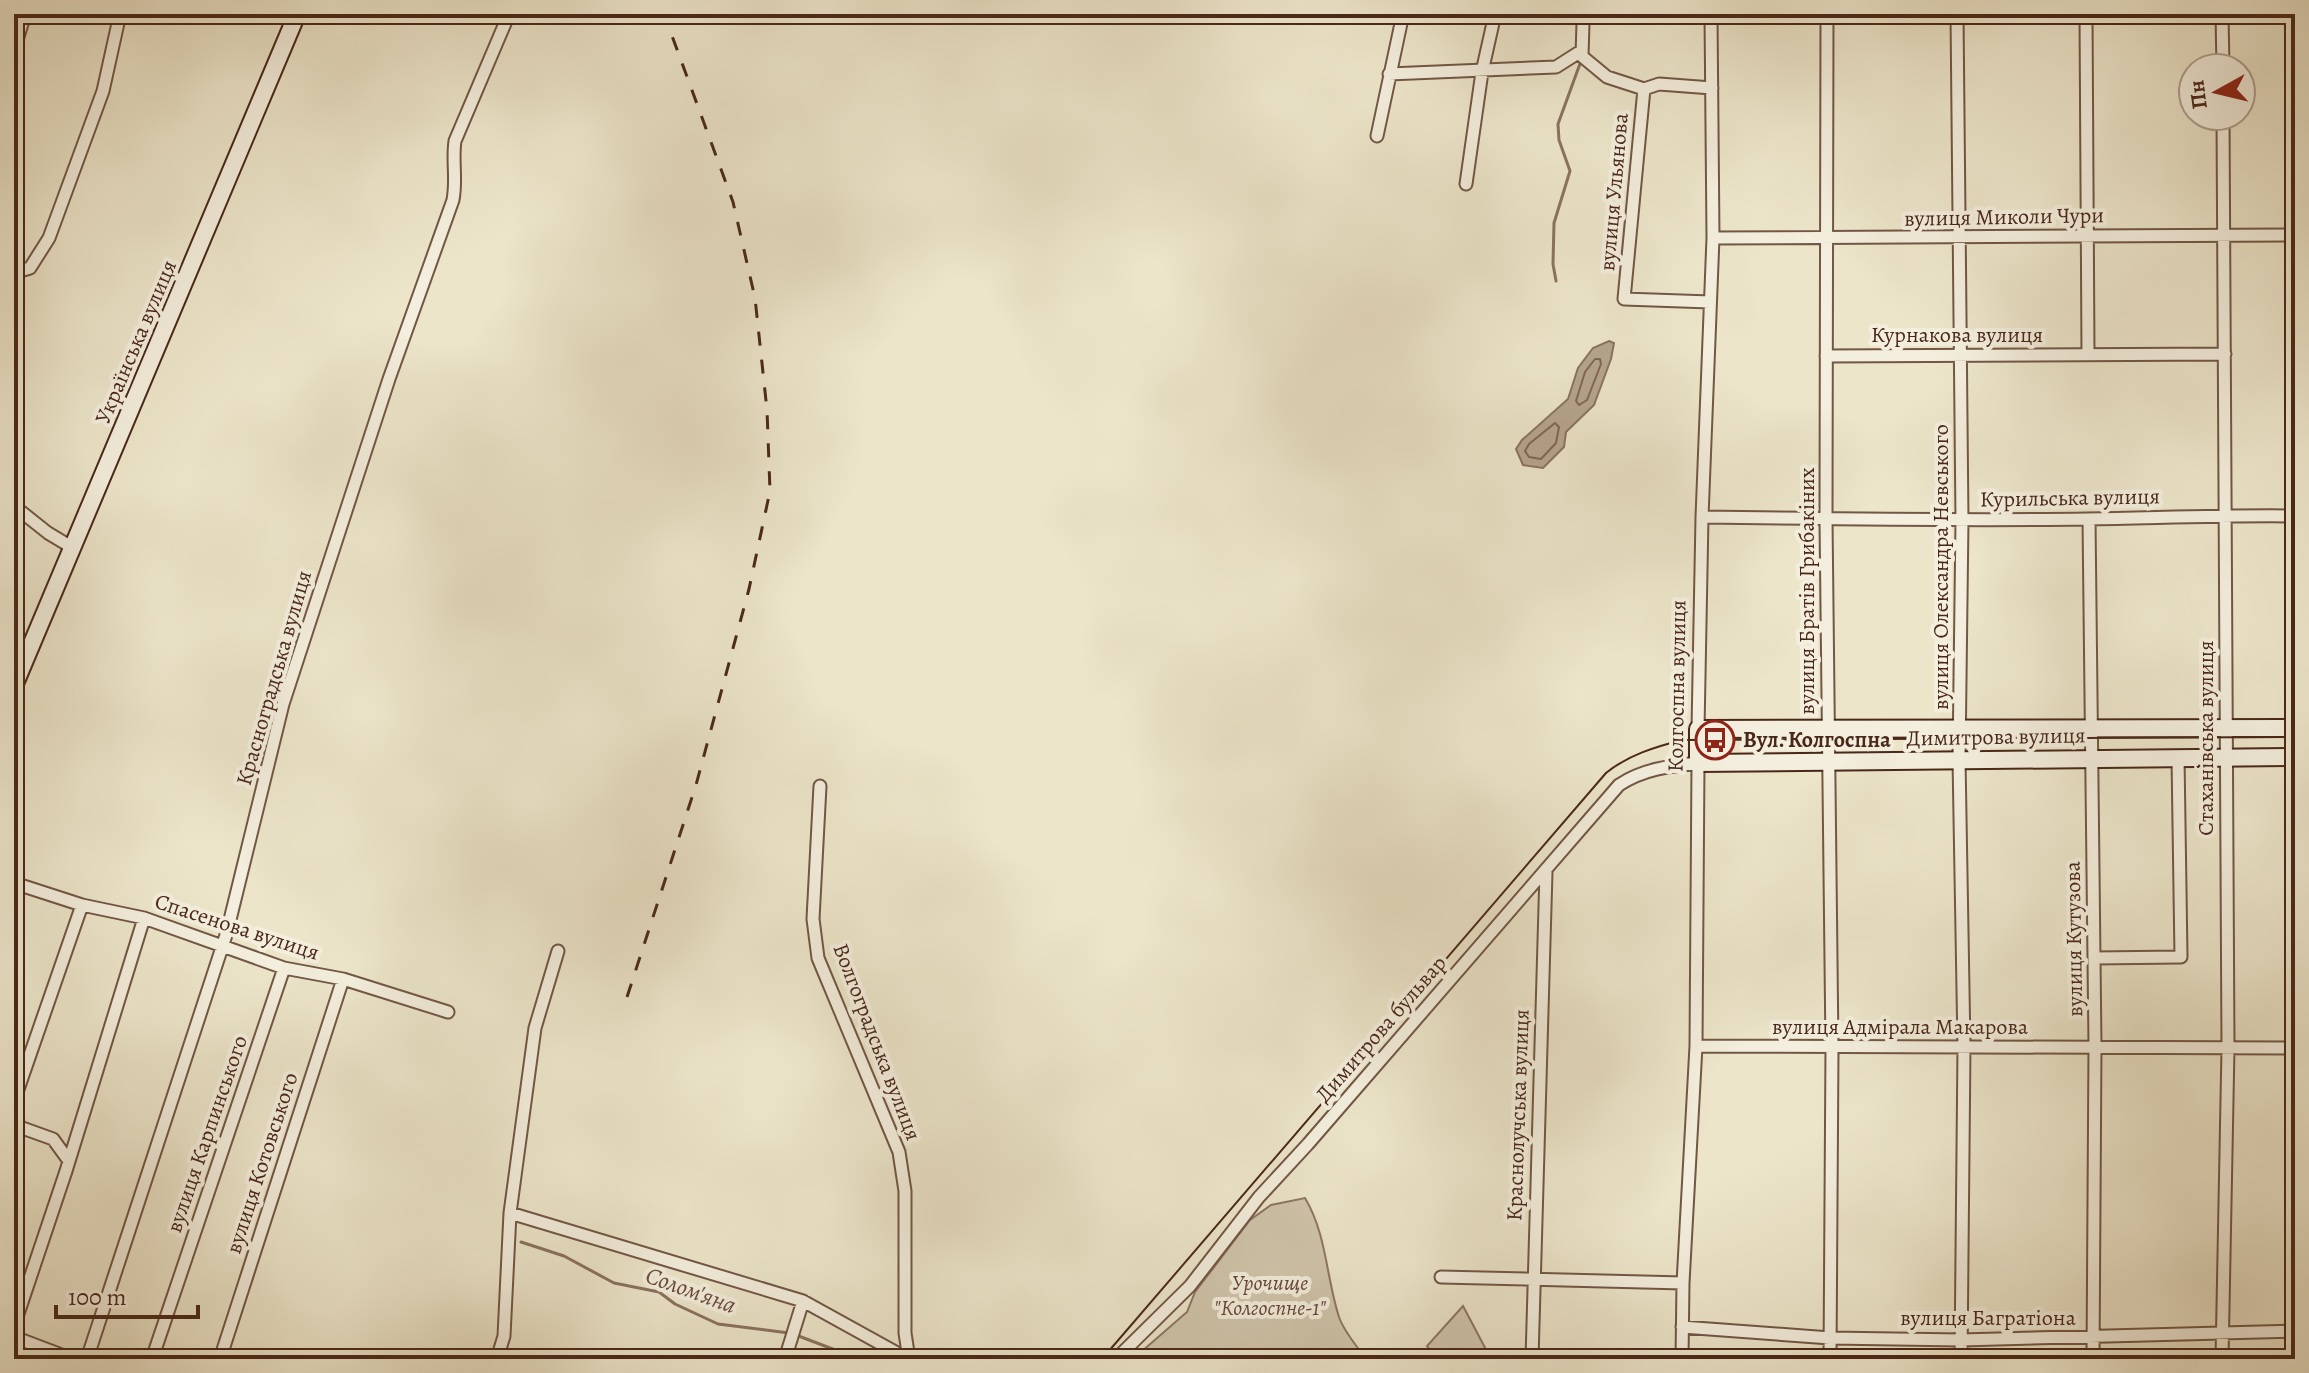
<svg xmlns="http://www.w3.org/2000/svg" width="2309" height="1373" viewBox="0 0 2309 1373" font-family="Alegreya,serif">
	<rect width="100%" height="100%" fill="#ece5ca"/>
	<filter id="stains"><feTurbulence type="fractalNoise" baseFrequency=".0025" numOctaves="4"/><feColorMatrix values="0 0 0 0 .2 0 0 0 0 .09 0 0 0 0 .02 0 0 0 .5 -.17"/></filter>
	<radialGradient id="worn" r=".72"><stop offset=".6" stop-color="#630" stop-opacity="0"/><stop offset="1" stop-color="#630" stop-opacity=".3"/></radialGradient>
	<path fill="#d0c5ac" stroke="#8d7662" stroke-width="2" d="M 1305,1198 C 1327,1235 1326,1277 1339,1317 C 1344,1332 1357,1346 1366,1359 L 1133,1359 L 1187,1312 L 1195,1292 L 1250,1220 L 1271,1205 Z
		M 1463,1306 L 1491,1359 L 1436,1359 L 1427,1346 Z"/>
	<path fill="#b5a58e" stroke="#8a735f" stroke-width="2" d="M 1609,341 L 1614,343 L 1611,359 L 1594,405 L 1566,432 L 1564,447 L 1543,468 L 1523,465 L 1516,449 L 1522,440 L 1568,399 L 1578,368 L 1593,348 Z"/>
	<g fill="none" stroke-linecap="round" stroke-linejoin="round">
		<path stroke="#806654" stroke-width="2" d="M 1595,359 L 1600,359 L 1601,364 L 1587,400 L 1579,405 L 1576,401 L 1585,372 Z
			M 1555,423 L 1559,427 L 1556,443 L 1541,459 L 1529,457 L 1525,451 L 1529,444 Z"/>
		<path stroke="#8a735f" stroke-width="3" d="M 1556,281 L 1553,264 L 1554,223 L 1570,171 L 1559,140 L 1558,124 L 1581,61
			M 521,1242 L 564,1256 L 614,1283 L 659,1292 L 675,1304 L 718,1324 L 789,1333
			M 796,1335 L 838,1351 L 851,1359"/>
		<defs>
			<path id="street" d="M 1827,14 L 1826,519 L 1832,1048 L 1830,1359
				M 1957,14 L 1962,520 L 1959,759 L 1964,1047 L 1961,1359
				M 2086,14 L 2088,354
				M 2222,14 L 2223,68
				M 14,50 L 25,14
				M 1582,56 L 1583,23 L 1587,14
				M 1389,74 L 1556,67 L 1578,53 L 1607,77 L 1644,89
				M 1644,89 L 1624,299 L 1710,302
				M 1644,89 L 1659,84 L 1712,88
				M 1377,136 L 1403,14
				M 1466,184 L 1482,72 L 1495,14
				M 1713,238 L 2295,235
				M 14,269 L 20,271 L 30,268 L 49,238 L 103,91 L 120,14
				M 1826,356 L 2225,354
				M 14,506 L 48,533 L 73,548
				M 1702,517 C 1830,519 1959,521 2087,519 C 2157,518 2225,515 2295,516
				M 2089,519 L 2095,1046 L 2093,1359
				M 1698,729 L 1702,517 L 1713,238 L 1711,14
				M 820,786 L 813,919 L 818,958 L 899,1152 L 905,1191 L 905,1333 L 909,1359
				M 14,883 L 82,905 L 144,918 L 284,968 L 343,979 L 448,1012
				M 2094,958 L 2181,957 L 2178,757
				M 1696,1046 L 2295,1048
				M 14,1101 L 82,905
				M 14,1125 L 53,1139 L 69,1161
				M 510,1213 L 803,1301
				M 1441,1277 L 1683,1283
				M 14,1326 L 66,1171 L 144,918
				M 1682,1327 L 1830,1338 L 1961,1340 L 2295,1331
				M 14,1337 L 72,1359
				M 87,1359 L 227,932 L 283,704 L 389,379 L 453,200 C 457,179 452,161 455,141 L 509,14
				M 152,1359 L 284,968
				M 220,1359 L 343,979
				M 497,1359 L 504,1336 L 510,1213 L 535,1028 L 558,951
				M 785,1359 L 803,1301 L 908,1359
				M 1116,1359 L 1190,1286 L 1259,1197 L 1308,1144 L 1619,785 C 1643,769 1669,766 1698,763 L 1696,1046 L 1683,1283 L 1682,1359
				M 1532,1359 L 1546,872
				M 2222,1359 L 2228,1048 L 2223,116"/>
			<path id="secondary" d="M 14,686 L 297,14
				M 2295,728 L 1698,729 L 1698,763 L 2295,757"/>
		</defs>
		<use href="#street" stroke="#725745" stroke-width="15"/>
		<use href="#secondary" stroke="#4a2819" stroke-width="20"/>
		<use href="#street" stroke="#f3eedd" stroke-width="11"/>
		<use href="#secondary" stroke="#f3eedd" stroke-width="16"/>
		<path stroke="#4a2819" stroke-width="2" d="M 1102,1359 L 1606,773 C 1628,755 1655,747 1682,740 L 2295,737"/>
		<path stroke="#4a2819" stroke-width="3" stroke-dasharray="14 14" stroke-linecap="butt" d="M 627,997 L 696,785 L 749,589 L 770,491 L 767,410 L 755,298 L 733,202 L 664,14"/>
	</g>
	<defs>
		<symbol id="bus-ring" viewBox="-11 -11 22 22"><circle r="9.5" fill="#f3eedd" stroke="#8f2418" stroke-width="1.5"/><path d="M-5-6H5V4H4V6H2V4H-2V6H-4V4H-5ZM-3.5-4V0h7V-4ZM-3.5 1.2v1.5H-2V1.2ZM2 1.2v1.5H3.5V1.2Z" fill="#8f2418"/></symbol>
	</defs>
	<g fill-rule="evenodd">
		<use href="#bus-ring" x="1693" y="718" width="44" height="44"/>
	</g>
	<g text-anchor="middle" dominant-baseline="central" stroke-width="8" stroke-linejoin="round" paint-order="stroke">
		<g font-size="22" fill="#4a2819" stroke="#f3eedd">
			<text transform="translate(1614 192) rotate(-85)">вулиця Ульянова</text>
			<text transform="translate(2004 217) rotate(-1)">вулиця Миколи Чури</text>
			<text x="1957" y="335">Курнакова вулиця</text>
			<text transform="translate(136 342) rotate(-67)">Українська вулиця</text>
			<text transform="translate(2070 498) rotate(-1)">Курильська вулиця</text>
			<text transform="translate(1941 567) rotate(-90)">вулиця Олександра Невського</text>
			<text transform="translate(1807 591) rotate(-90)">вулиця Братів Грибакіних</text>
			<text transform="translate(274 678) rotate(-74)">Красноградська вулиця</text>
			<text transform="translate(1677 686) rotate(-89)">Колгоспна вулиця</text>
			<text transform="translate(1996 737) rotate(-1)">Димитрова вулиця</text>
			<text transform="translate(2206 738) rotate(-90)">Стаханівська вулиця</text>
			<text transform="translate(237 927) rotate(18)">Спасенова вулиця</text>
			<text transform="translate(2074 939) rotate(-91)">вулиця Кутузова</text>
			<text x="1900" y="1027">вулиця Адмірала Макарова</text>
			<text transform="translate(1381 1029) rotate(-49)">Димитрова бульвар</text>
			<text transform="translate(877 1042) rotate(69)">Волгоградська вулиця</text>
			<text transform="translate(1518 1115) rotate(-88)">Краснолучська вулиця</text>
			<text transform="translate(207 1134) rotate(-71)">вулиця Карпинського</text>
			<text transform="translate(262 1163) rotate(-72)">вулиця Котовського</text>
			<text x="1988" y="1318">вулиця Багратіона</text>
		</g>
		<g font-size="22" font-weight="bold" fill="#4a2819" stroke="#f3eedd" text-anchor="start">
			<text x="1743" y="740">Вул. Колгоспна</text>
		</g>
		<g font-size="22" font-style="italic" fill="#654736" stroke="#f3eedd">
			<text x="1270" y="1283">Урочище<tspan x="1270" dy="25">"Колгоспне-1"</tspan></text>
		</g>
		<g font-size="24" font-style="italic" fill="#6a4e3c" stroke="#f3eedd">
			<text transform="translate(691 1290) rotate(20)">Солом'яна</text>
		</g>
	</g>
	<rect width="2309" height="1373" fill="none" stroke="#ece5ca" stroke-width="48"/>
	<rect x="16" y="16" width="2277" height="1341" fill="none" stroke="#4a2819" stroke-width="4"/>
	<rect x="24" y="24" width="2261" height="1325" fill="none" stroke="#4a2819" stroke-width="2"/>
	<g transform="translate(2217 92) rotate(262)"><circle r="38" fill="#f3eedd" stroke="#af9f8f" stroke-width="2"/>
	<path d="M0-6L14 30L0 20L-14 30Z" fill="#8f2418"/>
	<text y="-12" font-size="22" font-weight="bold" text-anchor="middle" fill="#4a2819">Пн</text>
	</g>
	<path d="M56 1305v12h142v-12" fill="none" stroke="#4a2819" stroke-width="4"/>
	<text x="68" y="1305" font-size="24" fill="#4a2819" stroke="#f3eedd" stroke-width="6" paint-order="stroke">100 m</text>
	<rect width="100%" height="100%" filter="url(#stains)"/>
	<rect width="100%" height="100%" fill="url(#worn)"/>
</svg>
